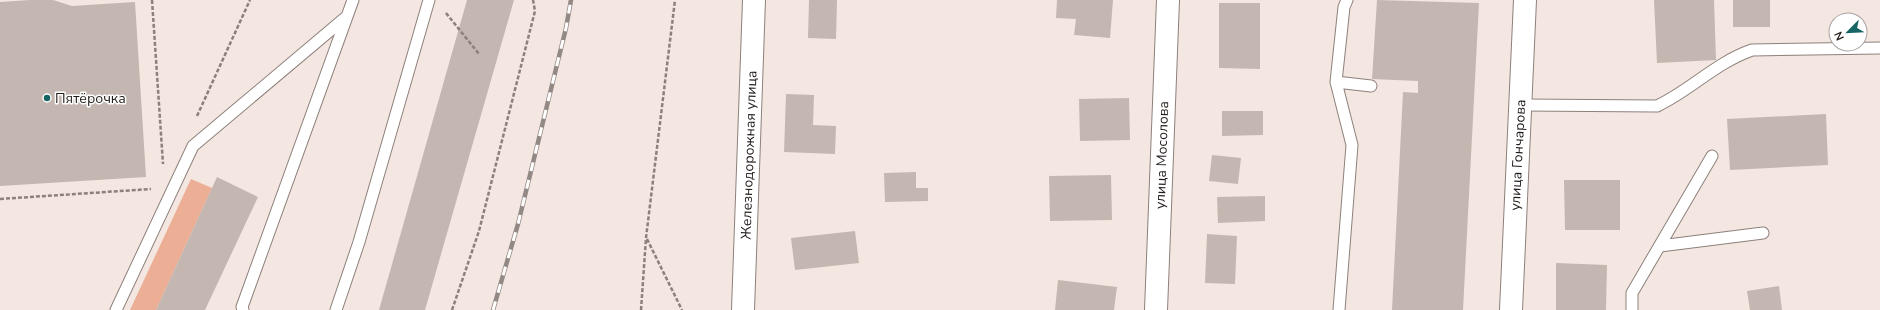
<svg xmlns="http://www.w3.org/2000/svg" width="1880" height="310" viewBox="0 0 1880 310" font-family="'Nunito Sans',sans-serif">
	<rect width="100%" height="100%" fill="#f4e6e0"/>
	<path fill="#ecaf95" d="M 191,179 L 212,188 L 156,310 L 130,310 Z"/>
	<path fill="#c4b7b1" d="M 30,0 L 53,0 L 72,6 L 135,2 L 146,177 L 0,186 L 0,2 Z
		M 467,0 L 514,0 L 425,310 L 379,310 Z
		M 809,0 L 837,0 L 836,39 L 808,38 Z
		M 1057,0 L 1113,0 L 1110,38 L 1074,35 L 1076,19 L 1056,18 Z
		M 1377,0 L 1479,3 L 1463,310 L 1392,310 L 1403,92 L 1418,93 L 1418,81 L 1372,79 Z
		M 1654,0 L 1714,0 L 1716,60 L 1657,63 Z
		M 1733,0 L 1770,0 L 1770,27 L 1733,27 Z
		M 1219,3 L 1260,3 L 1260,69 L 1219,68 Z
		M 786,94 L 814,95 L 813,125 L 836,126 L 835,154 L 784,152 Z
		M 1129,98 L 1130,140 L 1080,141 L 1079,99 Z
		M 1222,111 L 1263,111 L 1263,135 L 1222,136 Z
		M 1826,114 L 1828,165 L 1730,170 L 1727,119 Z
		M 1212,155 L 1241,158 L 1238,184 L 1209,181 Z
		M 916,172 L 916,188 L 928,188 L 928,201 L 885,202 L 884,173 Z
		M 1111,175 L 1112,220 L 1050,221 L 1049,176 Z
		M 217,177 L 258,197 L 205,310 L 156,310 Z
		M 1564,180 L 1620,180 L 1620,230 L 1565,230 Z
		M 1265,196 L 1265,221 L 1218,223 L 1217,197 Z
		M 855,231 L 859,263 L 795,270 L 791,238 Z
		M 1207,234 L 1237,236 L 1235,284 L 1205,283 Z
		M 1556,263 L 1607,265 L 1606,310 L 1556,310 Z
		M 1058,280 L 1117,287 L 1114,310 L 1055,310 Z
		M 1779,286 L 1782,310 L 1750,310 L 1747,291 Z"/>
	<g fill="none" stroke-linecap="round" stroke-linejoin="round">
		<defs>
			<path id="service" d="M 1336,82 L 1371,86
				M 1521,105 L 1657,106 C 1691,90 1715,63 1752,50 L 1880,48
				M 1660,246 L 1763,233
				M 116,310 L 193,146 L 345,18
				M 243,310 L 242,307 L 353,0
				M 336,310 L 359,242 L 429,0
				M 1339,310 L 1352,145 L 1336,82 L 1344,7 L 1347,0
				M 1632,310 L 1632,293 L 1712,156"/>
			<path id="minor" d="M 743,310 L 754,0
				M 1156,310 L 1168,0"/>
			<path id="tertiary" d="M 1511,310 L 1525,0"/>
		</defs>
		<use href="#service" stroke="#8d817c" stroke-width="13"/>
		<use href="#minor" stroke="#8d817c" stroke-width="24"/>
		<use href="#tertiary" stroke="#8d817c" stroke-width="24"/>
		<path stroke="#8a817d" stroke-width="2.5" stroke-dasharray="4 2" stroke-linecap="butt" d="M 152,0 L 163,164
			M 446,13 L 479,54
			M 197,116 L 250,0
			M 0,199 L 151,189
			M 647,239 L 682,310
			M 452,310 L 479,231 L 535,11 L 533,0
			M 641,310 L 646,238 L 675,0"/>
		<use href="#service" stroke="#fff" stroke-width="11"/>
		<use href="#minor" stroke="#fff" stroke-width="22"/>
		<use href="#tertiary" stroke="#fff" stroke-width="22"/>
		<defs>
			<path id="rail" d="M 493,310 L 518,224 L 566,28 L 571,0"/>
		</defs>
		<use href="#rail" stroke="#928884" stroke-width="4.5"/>
		<use href="#rail" stroke="#fff" stroke-width="3" stroke-dasharray="9" stroke-linecap="butt"/>
	</g>
	<circle fill="#166564" stroke="#fff" stroke-width="1.5" cx="47" cy="98" r="4"/>
	<g text-anchor="middle" dominant-baseline="central" stroke-width="3" stroke-linejoin="round" paint-order="stroke">
		<g font-size="14" fill="#211c1a" stroke="#fff" text-anchor="start">
			<text x="55" y="98">Пятёрочка</text>
		</g>
		<g font-size="14" fill="#211c1a" stroke="#fff">
			<text transform="translate(749 155) rotate(-88)">Железнодорожная улица</text>
			<text transform="translate(1162 155) rotate(-88)">улица Мосолова</text>
			<text transform="translate(1518 155) rotate(-87)">улица Гончарова</text>
		</g>
	</g>
	<g transform="translate(1848 32) rotate(246)"><circle r="19" fill="#ffffff" stroke="#a6a4a3"/>
	<path d="M0-3L7 15L0 10L-7 15Z" fill="#166564"/>
	<text y="-6" font-size="11" font-weight="bold" text-anchor="middle" fill="#211c1a">N</text>
	</g>
</svg>
